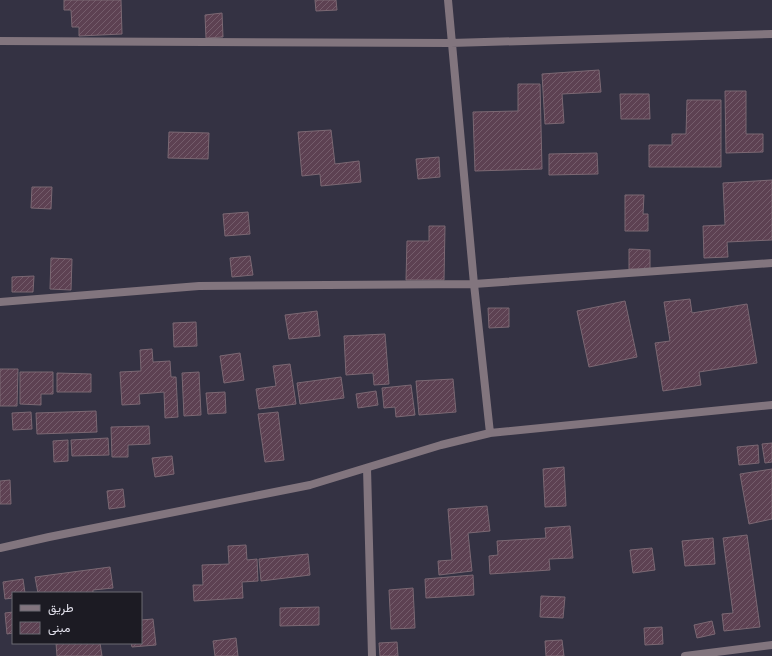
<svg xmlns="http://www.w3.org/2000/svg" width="772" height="656" viewBox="0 0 772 656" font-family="Cabin,Vazirmatn,sans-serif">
	<defs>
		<pattern id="building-hatch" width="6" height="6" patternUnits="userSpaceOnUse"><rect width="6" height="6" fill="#5d4152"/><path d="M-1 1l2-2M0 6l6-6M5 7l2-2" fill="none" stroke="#745c6b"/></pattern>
	</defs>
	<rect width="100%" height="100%" fill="#343243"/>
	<path fill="url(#building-hatch)" stroke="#7b6873" d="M 64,0 L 121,0 L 122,34 L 79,36 L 79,27 L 72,27 L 71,10 L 64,10 Z
		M 315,0 L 336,0 L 337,10 L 316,11 Z
		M 222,13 L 223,37 L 206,38 L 205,15 Z
		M 599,70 L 601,92 L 562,94 L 564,123 L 545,124 L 542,74 Z
		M 518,84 L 540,84 L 542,169 L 475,171 L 473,112 L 518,111 Z
		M 725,91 L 746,91 L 746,134 L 763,134 L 763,152 L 726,153 Z
		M 620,94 L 649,94 L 650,119 L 621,119 Z
		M 687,100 L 721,100 L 721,167 L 649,167 L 649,145 L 672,145 L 672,134 L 686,134 Z
		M 331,130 L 335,164 L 359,161 L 361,182 L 321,186 L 320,174 L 302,176 L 298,132 Z
		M 169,132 L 209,133 L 208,159 L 168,158 Z
		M 597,153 L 598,174 L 549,175 L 549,154 Z
		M 439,157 L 440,177 L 418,179 L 416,159 Z
		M 772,180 L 772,240 L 727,242 L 728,257 L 704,258 L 703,226 L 725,225 L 723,183 Z
		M 32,187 L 52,187 L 51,209 L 31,208 Z
		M 625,195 L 644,195 L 643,214 L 648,214 L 648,231 L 625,231 Z
		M 248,212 L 250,234 L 225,236 L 223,214 Z
		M 429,226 L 445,226 L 444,280 L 406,280 L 407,241 L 429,241 Z
		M 629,249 L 650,250 L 650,270 L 629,269 Z
		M 250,256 L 253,275 L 232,277 L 230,258 Z
		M 51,258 L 72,259 L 71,290 L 50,289 Z
		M 34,276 L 33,292 L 12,292 L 12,277 Z
		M 690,299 L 692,313 L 747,304 L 757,363 L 699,372 L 701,385 L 663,391 L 655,343 L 670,341 L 664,302 Z
		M 625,301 L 637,357 L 589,367 L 577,311 Z
		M 488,308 L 509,308 L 509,327 L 489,328 Z
		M 317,311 L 320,336 L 289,339 L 285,315 Z
		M 196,322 L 197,346 L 174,347 L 173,323 Z
		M 385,334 L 389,384 L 374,385 L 373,373 L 346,375 L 344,336 Z
		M 152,349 L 153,362 L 170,361 L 171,377 L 176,377 L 178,417 L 165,418 L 164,392 L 139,394 L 140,404 L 122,405 L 120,372 L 141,371 L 140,350 Z
		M 240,353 L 244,380 L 224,383 L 220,356 Z
		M 290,364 L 296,404 L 259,409 L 256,389 L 276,386 L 273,366 Z
		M 0,369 L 18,369 L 17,406 L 0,406 Z
		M 20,372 L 53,372 L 53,394 L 41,394 L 41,405 L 20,404 Z
		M 199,372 L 201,415 L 184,416 L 182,373 Z
		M 57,373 L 91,374 L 91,392 L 57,392 Z
		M 341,377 L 344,398 L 300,404 L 297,383 Z
		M 453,379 L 456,412 L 419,415 L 416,381 Z
		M 411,385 L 415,415 L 396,417 L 395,407 L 384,408 L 382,388 Z
		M 376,391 L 378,405 L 358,408 L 356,394 Z
		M 225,392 L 226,413 L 208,414 L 206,393 Z
		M 96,411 L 97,432 L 37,434 L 36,413 Z
		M 31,412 L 32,429 L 13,430 L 12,413 Z
		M 278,412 L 284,460 L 265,462 L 258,414 Z
		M 149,426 L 150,444 L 128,445 L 128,457 L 112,457 L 111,427 Z
		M 108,438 L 109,455 L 72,456 L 71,440 Z
		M 68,440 L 68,461 L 54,462 L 53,441 Z
		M 772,443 L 772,462 L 765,463 L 762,444 Z
		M 758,445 L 759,463 L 739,465 L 737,447 Z
		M 172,456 L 174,474 L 155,477 L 152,458 Z
		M 564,467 L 566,506 L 545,507 L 543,469 Z
		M 772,469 L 772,519 L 749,524 L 740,474 Z
		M 10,480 L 11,504 L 0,504 L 0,481 Z
		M 123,489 L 125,507 L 109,509 L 107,491 Z
		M 487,506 L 490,531 L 468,533 L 472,571 L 439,575 L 438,561 L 452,560 L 448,509 Z
		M 570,526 L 573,558 L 549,559 L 550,570 L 490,574 L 489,556 L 498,555 L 497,541 L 546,538 L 545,528 Z
		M 747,535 L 760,627 L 724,631 L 722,614 L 733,613 L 723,538 Z
		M 713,538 L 715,564 L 685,566 L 682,541 Z
		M 246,545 L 247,560 L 257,559 L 258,581 L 242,582 L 243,598 L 194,601 L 193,585 L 203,585 L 202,565 L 229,564 L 228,546 Z
		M 652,548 L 655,570 L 633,573 L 630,550 Z
		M 308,554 L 310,575 L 261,581 L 259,559 Z
		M 110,567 L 113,588 L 93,590 L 93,593 L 38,593 L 35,577 Z
		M 473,575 L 474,595 L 426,598 L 425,579 Z
		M 23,579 L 25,593 L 13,593 L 13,598 L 5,599 L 3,582 Z
		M 413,588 L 415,628 L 391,629 L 389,590 Z
		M 541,596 L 565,597 L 563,618 L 540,617 Z
		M 319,607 L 319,625 L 280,626 L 280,608 Z
		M 13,612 L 13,633 L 7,634 L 5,613 Z
		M 153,619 L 156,645 L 132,647 L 131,643 L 141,643 L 141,620 Z
		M 712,621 L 715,634 L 697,638 L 694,625 Z
		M 662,627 L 663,644 L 645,645 L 644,628 Z
		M 236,638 L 238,656 L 215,656 L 213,641 Z
		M 562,640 L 564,656 L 546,656 L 545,641 Z
		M 397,642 L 398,656 L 380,656 L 379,643 Z
		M 56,643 L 100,643 L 102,656 L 57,656 Z"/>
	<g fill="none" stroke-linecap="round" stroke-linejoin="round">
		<path stroke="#82757e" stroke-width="8" d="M 448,0 L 474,284 L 490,433
			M 0,41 L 451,43 L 772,34
			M 0,302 L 199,286 L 474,284 L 772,263
			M 367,468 L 372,656
			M 0,548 L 49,537 L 310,485 L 441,445 L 490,433 L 772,405
			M 685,656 L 772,645"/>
	</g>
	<rect x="12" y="592" width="130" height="52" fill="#1c1b23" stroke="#6b6a73"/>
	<rect x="20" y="605" width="20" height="6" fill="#82757e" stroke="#6b6a73"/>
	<text x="48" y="612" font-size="12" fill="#e2e1ec">طريق</text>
	<rect x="20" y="622" width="20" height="12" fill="url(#building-hatch)" stroke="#6b6a73"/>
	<text x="48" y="632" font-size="12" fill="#e2e1ec">مبنى</text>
</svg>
